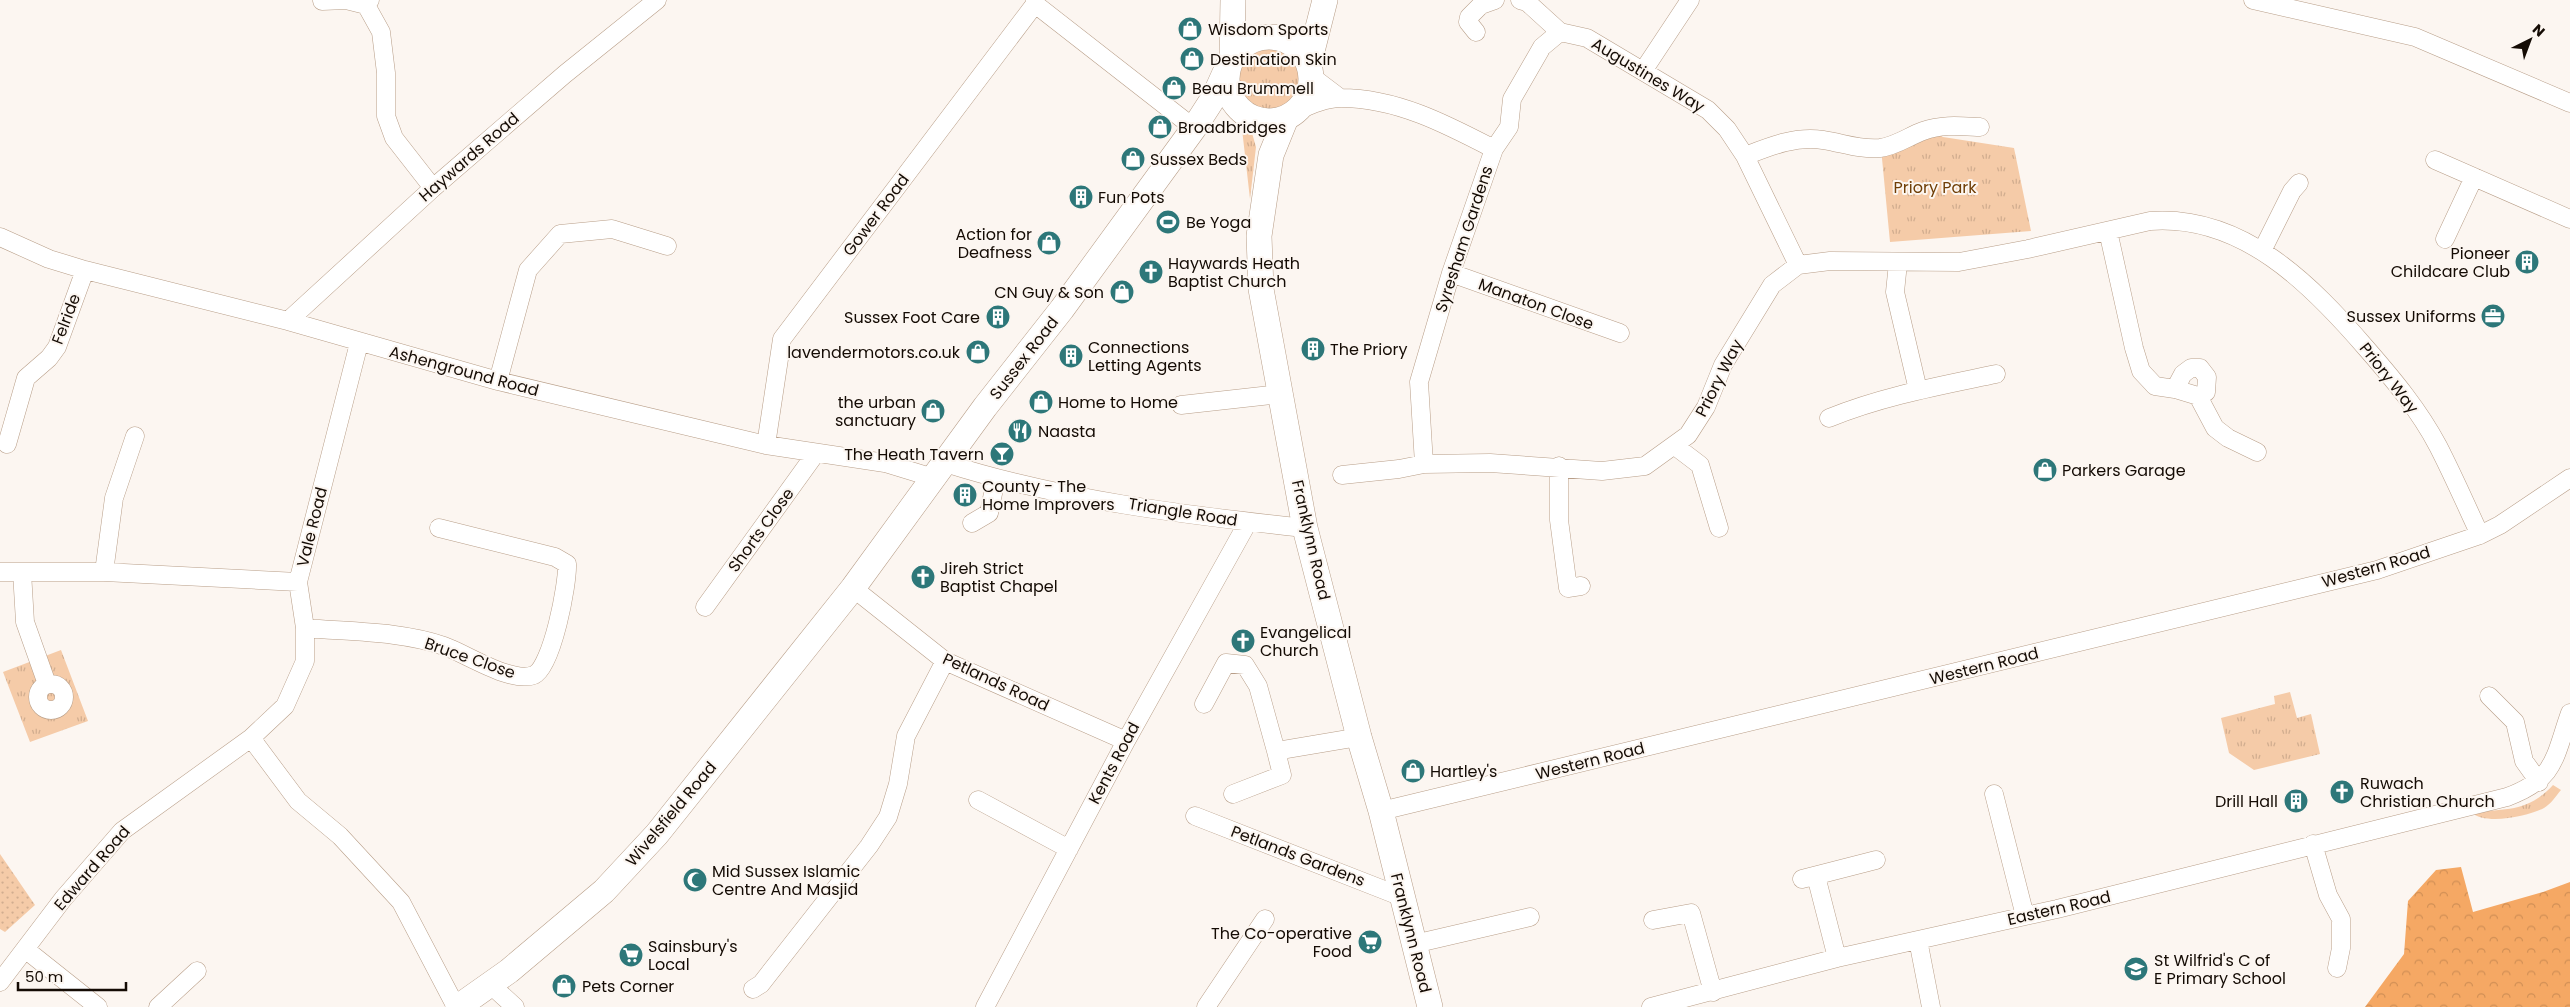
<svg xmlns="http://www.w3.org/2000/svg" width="2570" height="1007" viewBox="0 0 2570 1007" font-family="Poppins,sans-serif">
	<defs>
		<pattern id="grass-tufts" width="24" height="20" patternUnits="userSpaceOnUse" patternTransform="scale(1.25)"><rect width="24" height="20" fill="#f5cba8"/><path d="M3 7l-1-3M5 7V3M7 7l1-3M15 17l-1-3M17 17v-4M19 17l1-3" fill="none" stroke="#d1ad8f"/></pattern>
		<pattern id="forest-crowns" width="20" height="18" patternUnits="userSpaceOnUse" patternTransform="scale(1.25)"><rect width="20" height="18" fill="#f5a864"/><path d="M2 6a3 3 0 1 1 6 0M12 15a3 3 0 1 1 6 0" fill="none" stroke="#d18f55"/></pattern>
		<pattern id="garden-dots" width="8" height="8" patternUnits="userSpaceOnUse" patternTransform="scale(1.25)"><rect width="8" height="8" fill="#f5cba8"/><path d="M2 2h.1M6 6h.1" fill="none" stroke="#d1ad8f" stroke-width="1.8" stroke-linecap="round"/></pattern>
	</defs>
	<rect width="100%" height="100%" fill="#fcf6f1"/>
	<path fill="url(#grass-tufts)" d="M1239 80a31 31 0 1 1 62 0a31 31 0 1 1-62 0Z
		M 1242,129 L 1252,133 L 1256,147 L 1250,199 Z
		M 1930,129 L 1943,137 L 2014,148 L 2031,231 L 1890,242 L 1881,148 Z
		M 61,650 L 88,721 L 30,742 L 3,672 Z
		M 2290,692 L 2297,718 L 2311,714 L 2320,754 L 2254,770 L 2229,753 L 2221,718 L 2275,704 L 2274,696 Z
		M 2553,785 L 2561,790 C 2556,796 2551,804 2544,808 C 2529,816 2485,826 2471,812 C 2506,809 2528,812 2553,785 Z"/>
	<path fill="url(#forest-crowns)" d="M 2461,867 L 2473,912 L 2543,892 L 2570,882 L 2570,1007 L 2365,1007 L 2404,954 L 2408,901 L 2436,870 Z"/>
	<path fill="url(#garden-dots)" d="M 0,854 L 35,905 L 5,932 L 0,929 Z"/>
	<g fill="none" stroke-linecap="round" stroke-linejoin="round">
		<defs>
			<path id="street" d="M 1520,0 L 1527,2 L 1560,32
				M 2253,0 L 2415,37 L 2570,103
				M 322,1 L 346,0 L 366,5 L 370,0
				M 1035,4 L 1194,128
				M 366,5 L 381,32 L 386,73 L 386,116 L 394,138 L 433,188
				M 1476,32 L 1468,22 L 1469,17 L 1481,5 L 1495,0
				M 1560,32 L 1587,38 L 1708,110 L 1727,129 L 1745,156 L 1798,265
				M 1643,71 L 1690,0
				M 1311,76 L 1340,98
				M 1296,111 C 1310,105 1326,98 1341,98 C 1396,98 1446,124 1494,149
				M 1745,156 C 1771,146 1795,136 1823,140 C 1843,143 1860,150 1880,148 C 1896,146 1909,136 1923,131 C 1942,124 1960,126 1980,127
				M 2435,160 L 2570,219
				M 2108,231 L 2134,348 L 2141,371 L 2155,386 L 2175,389
				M 0,237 L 49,259 L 85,270 L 288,321 L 498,381 L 766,445 L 885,463 L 934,478
				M 2445,239 L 2474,177
				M 2262,251 L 2292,191 L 2299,183
				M 1898,263 L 1895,292 L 1918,390
				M 1451,273 L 1620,333
				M 288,321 L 433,188 L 565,74 L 657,0
				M 2191,368 L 2200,368 L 2207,377 L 2206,392 L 2198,396 L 2175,389 L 2183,374 Z
				M 498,381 L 528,270 L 560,234 L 612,229 L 667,246
				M 2198,396 L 2215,428 L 2228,438 L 2257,452
				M 1181,405 L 1280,394
				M 1829,418 C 1883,396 1939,386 1996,374
				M 7,444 L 26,378 L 49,358 L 57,347 L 85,270
				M 766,445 L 782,339 L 1035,4 L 1035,0
				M 1675,446 L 1700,465 L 1719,528
				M 945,463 C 1061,500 1185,515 1305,528
				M 1424,464 L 1419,382 L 1451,273 L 1494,149 L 1509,127 L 1512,99 L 1542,47 L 1560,32
				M 1559,466 L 1559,520 L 1568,588 L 1581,586
				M 1342,475 L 1399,469 L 1424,464 L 1490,463 L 1602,471 L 1645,466 L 1688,435 L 1706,407 L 1723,365 L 1772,285 L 1798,265 L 1830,261 L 1959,262 L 2028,249 L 2150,221 C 2242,214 2311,284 2366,348 C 2393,379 2419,410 2438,446 C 2453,475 2466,505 2480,535
				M 972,523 L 989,513 L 996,479
				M 0,572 L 104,572 L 298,582 L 359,343
				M 22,572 L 25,622 L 47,684
				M 104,572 L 114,498 L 135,436
				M 853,588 L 945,661 L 1126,741
				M 705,607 L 816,453
				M 305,628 C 350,632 401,631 444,646 C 467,654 511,684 534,675 C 552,667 568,584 567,564 L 555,557 L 439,528
				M38 697a13 13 0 1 1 26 0a13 13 0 1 1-26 0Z
				M 2489,696 L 2515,722 L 2524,761 L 2539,782
				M 1204,704 L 1226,663 L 1245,665 L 1258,686 L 1276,751
				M 251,738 L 298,801 L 340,836 L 401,902 L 456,1007
				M 1233,794 L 1282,775 L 1276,751 L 1359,737
				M 1994,794 L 2025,916
				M 978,800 L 1069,849
				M 1381,811 L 2377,570 L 2480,535 L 2500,525 L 2570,478
				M 1195,816 L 1402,897
				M 2313,844 L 2328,895 L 2341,919 L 2341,948 L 2337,968
				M 1816,876 L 1837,958
				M 1802,879 L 1876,860
				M 1653,920 L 1691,913 L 1713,992
				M 1918,940 L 1931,1007
				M 1414,944 L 1530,917
				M 25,949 L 98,1007
				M 0,982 L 63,899 L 122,831 L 251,738 L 285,706 L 305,661 L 305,628 L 298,582
				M 491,985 L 515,1007
				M 753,989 L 761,984 L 869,846 L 888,817 L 898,784 L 906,736 L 945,661
				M 158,1007 L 197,971
				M 985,1007 L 1126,741 L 1248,522
				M 1206,1007 L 1265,919
				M 1651,1007 L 1837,958 L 2057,909 L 2507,797 C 2556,779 2554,758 2570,713"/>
			<path id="secondary" d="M1227 79a42 42 0 1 1 84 0a42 42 0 1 1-84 0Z
				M 1232,57 L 1233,0
				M 1309,63 L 1325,0
				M 1286,118 L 1271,155 L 1259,236 L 1261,289 L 1305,528 L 1359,737 L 1381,811 L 1430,1007
				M 458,1007 L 509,971 L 604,891 L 657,834 L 853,588 L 985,407 L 1062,309 L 1194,128 L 1214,97 L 1228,66"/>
		</defs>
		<use href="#street" stroke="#b89e88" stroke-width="19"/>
		<use href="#secondary" stroke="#b89e88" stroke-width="26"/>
		<use href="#street" stroke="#fff" stroke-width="18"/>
		<use href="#secondary" stroke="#fff" stroke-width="25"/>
	</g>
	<defs>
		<symbol id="shop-disc" viewBox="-11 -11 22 22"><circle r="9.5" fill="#2d7779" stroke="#fcf6f1"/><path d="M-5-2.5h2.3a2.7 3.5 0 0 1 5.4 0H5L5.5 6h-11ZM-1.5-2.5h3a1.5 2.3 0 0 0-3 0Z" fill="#fff"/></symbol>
		<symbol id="building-disc" viewBox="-11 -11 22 22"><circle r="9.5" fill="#2d7779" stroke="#fcf6f1"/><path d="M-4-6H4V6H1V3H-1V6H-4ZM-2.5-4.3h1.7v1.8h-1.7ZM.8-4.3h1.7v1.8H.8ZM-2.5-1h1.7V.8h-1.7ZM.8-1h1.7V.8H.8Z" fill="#fff"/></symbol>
		<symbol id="stadium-disc" viewBox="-11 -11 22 22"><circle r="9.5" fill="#2d7779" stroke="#fcf6f1"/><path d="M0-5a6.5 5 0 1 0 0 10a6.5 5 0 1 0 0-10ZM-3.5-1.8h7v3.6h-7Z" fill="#fff"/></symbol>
		<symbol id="church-disc" viewBox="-11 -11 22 22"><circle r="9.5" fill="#2d7779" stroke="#fcf6f1"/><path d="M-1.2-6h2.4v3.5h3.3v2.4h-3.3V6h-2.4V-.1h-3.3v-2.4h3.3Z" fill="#fff"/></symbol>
		<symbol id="office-disc" viewBox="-11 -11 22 22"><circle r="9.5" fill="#2d7779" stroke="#fcf6f1"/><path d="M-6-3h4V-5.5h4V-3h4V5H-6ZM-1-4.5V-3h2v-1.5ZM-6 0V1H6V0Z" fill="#fff"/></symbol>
		<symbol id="restaurant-disc" viewBox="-11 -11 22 22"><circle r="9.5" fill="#2d7779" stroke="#fcf6f1"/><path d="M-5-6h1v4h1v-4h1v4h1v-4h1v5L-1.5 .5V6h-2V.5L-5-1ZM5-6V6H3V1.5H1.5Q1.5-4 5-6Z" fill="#fff"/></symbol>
		<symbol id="bar-disc" viewBox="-11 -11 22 22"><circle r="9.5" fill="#2d7779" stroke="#fcf6f1"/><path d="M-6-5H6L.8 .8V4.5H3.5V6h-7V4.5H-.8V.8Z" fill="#fff"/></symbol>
		<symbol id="mosque-disc" viewBox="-11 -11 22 22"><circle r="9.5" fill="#2d7779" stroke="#fcf6f1"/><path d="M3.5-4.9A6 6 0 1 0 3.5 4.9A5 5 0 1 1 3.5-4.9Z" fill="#fff"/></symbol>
		<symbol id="supermarket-disc" viewBox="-11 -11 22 22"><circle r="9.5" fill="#2d7779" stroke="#fcf6f1"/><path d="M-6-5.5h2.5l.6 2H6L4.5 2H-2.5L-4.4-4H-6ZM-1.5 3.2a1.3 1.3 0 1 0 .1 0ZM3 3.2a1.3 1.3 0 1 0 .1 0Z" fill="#fff"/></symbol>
		<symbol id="school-disc" viewBox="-11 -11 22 22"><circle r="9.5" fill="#2d7779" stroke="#fcf6f1"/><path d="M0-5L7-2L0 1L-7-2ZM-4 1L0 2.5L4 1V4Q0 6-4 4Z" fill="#fff"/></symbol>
	</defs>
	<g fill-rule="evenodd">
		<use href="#shop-disc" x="1176" y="15" width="28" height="28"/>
		<use href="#shop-disc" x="1178" y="45" width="28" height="28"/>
		<use href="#shop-disc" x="1160" y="74" width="28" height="28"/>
		<use href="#shop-disc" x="1146" y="113" width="28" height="28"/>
		<use href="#shop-disc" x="1119" y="145" width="28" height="28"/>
		<use href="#building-disc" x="1067" y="183" width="28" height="28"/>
		<use href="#stadium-disc" x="1154" y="208" width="28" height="28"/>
		<use href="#shop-disc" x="1035" y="229" width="28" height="28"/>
		<use href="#building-disc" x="2513" y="248" width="28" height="28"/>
		<use href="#church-disc" x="1137" y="258" width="28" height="28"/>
		<use href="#shop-disc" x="1108" y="278" width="28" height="28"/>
		<use href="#office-disc" x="2479" y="302" width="28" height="28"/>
		<use href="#building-disc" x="984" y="303" width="28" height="28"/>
		<use href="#building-disc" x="1299" y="335" width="28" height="28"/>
		<use href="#shop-disc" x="964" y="338" width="28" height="28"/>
		<use href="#building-disc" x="1057" y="342" width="28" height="28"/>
		<use href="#shop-disc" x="1027" y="388" width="28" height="28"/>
		<use href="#shop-disc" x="919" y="397" width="28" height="28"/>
		<use href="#restaurant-disc" x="1006" y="417" width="28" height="28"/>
		<use href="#bar-disc" x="988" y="440" width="28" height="28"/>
		<use href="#shop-disc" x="2031" y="456" width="28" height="28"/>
		<use href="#building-disc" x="951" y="481" width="28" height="28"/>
		<use href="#church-disc" x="909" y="563" width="28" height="28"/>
		<use href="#church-disc" x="1229" y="627" width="28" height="28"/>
		<use href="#shop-disc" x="1399" y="757" width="28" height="28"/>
		<use href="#church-disc" x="2328" y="778" width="28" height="28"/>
		<use href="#building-disc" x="2282" y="787" width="28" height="28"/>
		<use href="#mosque-disc" x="681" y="866" width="28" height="28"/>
		<use href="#supermarket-disc" x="1356" y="928" width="28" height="28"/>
		<use href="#supermarket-disc" x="617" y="941" width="28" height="28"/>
		<use href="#school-disc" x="2122" y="955" width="28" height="28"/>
		<use href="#shop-disc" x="550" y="972" width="28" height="28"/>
	</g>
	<g text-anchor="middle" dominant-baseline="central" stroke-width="4" stroke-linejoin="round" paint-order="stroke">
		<g font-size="16" fill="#140b04" stroke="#fcf6f1" text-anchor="start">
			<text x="1208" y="29">Wisdom Sports</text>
			<text x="1210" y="59">Destination Skin</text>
			<text x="1192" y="88">Beau Brummell</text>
			<text x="1178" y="127">Broadbridges</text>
			<text x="1150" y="159">Sussex Beds</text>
			<text x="1098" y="197">Fun Pots</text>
			<text x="1186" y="222">Be Yoga</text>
			<text x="1032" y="234" text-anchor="end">Action for<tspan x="1032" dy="18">Deafness</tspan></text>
			<text x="2510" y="253" text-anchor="end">Pioneer<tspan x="2510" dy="18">Childcare Club</tspan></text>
			<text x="1168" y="263">Haywards Heath<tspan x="1168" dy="18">Baptist Church</tspan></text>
			<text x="1104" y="292" text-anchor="end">CN Guy &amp; Son</text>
			<text x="2476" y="316" text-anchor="end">Sussex Uniforms</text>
			<text x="980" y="317" text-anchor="end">Sussex Foot Care</text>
			<text x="1088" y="347">Connections<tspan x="1088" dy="18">Letting Agents</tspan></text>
			<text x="1330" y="349">The Priory</text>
			<text x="960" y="352" text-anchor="end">lavendermotors.co.uk</text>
			<text x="916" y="402" text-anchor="end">the urban<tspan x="916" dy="18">sanctuary</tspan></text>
			<text x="1058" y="402">Home to Home</text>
			<text x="1038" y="431">Naasta</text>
			<text x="984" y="454" text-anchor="end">The Heath Tavern</text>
			<text x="2062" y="470">Parkers Garage</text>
			<text x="982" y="486">County - The<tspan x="982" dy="18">Home Improvers</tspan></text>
			<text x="940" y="568">Jireh Strict<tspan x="940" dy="18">Baptist Chapel</tspan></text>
			<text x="1260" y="632">Evangelical<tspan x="1260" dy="18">Church</tspan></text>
			<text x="1430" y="771">Hartley's</text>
			<text x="2360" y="783">Ruwach<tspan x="2360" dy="18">Christian Church</tspan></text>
			<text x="2278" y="801" text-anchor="end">Drill Hall</text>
			<text x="712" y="871">Mid Sussex Islamic<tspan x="712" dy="18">Centre And Masjid</tspan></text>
			<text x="1352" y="933" text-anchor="end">The Co-operative<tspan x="1352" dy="18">Food</tspan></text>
			<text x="648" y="946">Sainsbury's<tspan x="648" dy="18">Local</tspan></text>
			<text x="2154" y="960">St Wilfrid's C of<tspan x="2154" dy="18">E Primary School</tspan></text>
			<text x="582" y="986">Pets Corner</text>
		</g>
		<g font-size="16" fill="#140b04" stroke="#fcf6f1">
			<text transform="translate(1648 75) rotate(31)">Augustines Way</text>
			<text transform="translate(469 157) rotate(-41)">Haywards Road</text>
			<text transform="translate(876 215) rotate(-53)">Gower Road</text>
			<text transform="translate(1464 239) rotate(-72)">Syresham Gardens</text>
			<text transform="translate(1536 304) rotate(20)">Manaton Close</text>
			<text transform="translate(66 319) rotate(-69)">Felride</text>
			<text transform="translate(1024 358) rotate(-52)">Sussex Road</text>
			<text transform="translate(464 371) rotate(15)">Ashenground Road</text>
			<text transform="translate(1719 378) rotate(-63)">Priory Way</text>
			<text transform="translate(2389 378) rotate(52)">Priory Way</text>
			<text transform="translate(1183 512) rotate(9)">Triangle Road</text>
			<text transform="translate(312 527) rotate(-76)">Vale Road</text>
			<text transform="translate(761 530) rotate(-54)">Shorts Close</text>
			<text transform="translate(1311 540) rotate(77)">Franklynn Road</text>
			<text transform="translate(2376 567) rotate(-16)">Western Road</text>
			<text transform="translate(470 658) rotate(19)">Bruce Close</text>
			<text transform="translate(1984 666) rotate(-14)">Western Road</text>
			<text transform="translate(996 682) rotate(25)">Petlands Road</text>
			<text transform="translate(1590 761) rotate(-14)">Western Road</text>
			<text transform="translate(1114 763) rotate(-62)">Kents Road</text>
			<text transform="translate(671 814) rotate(-50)">Wivelsfield Road</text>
			<text transform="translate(1298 856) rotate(21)">Petlands Gardens</text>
			<text transform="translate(92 868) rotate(-49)">Edward Road</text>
			<text transform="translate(2059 908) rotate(-13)">Eastern Road</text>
			<text transform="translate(1411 933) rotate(76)">Franklynn Road</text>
		</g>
		<g font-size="16" fill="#6f3e06" stroke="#fcf6f1">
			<text x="1935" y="187">Priory Park</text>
		</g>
	</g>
	<g transform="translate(2530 40) rotate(42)" stroke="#fcf6f1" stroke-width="4" paint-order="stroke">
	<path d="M0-4L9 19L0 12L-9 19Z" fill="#140b04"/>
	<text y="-8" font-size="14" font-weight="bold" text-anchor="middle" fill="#140b04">N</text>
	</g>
	<path d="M18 982v8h108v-8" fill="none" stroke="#140b04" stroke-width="2.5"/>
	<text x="25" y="982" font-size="15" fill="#140b04" stroke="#fcf6f1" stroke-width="4" paint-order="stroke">50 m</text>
</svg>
